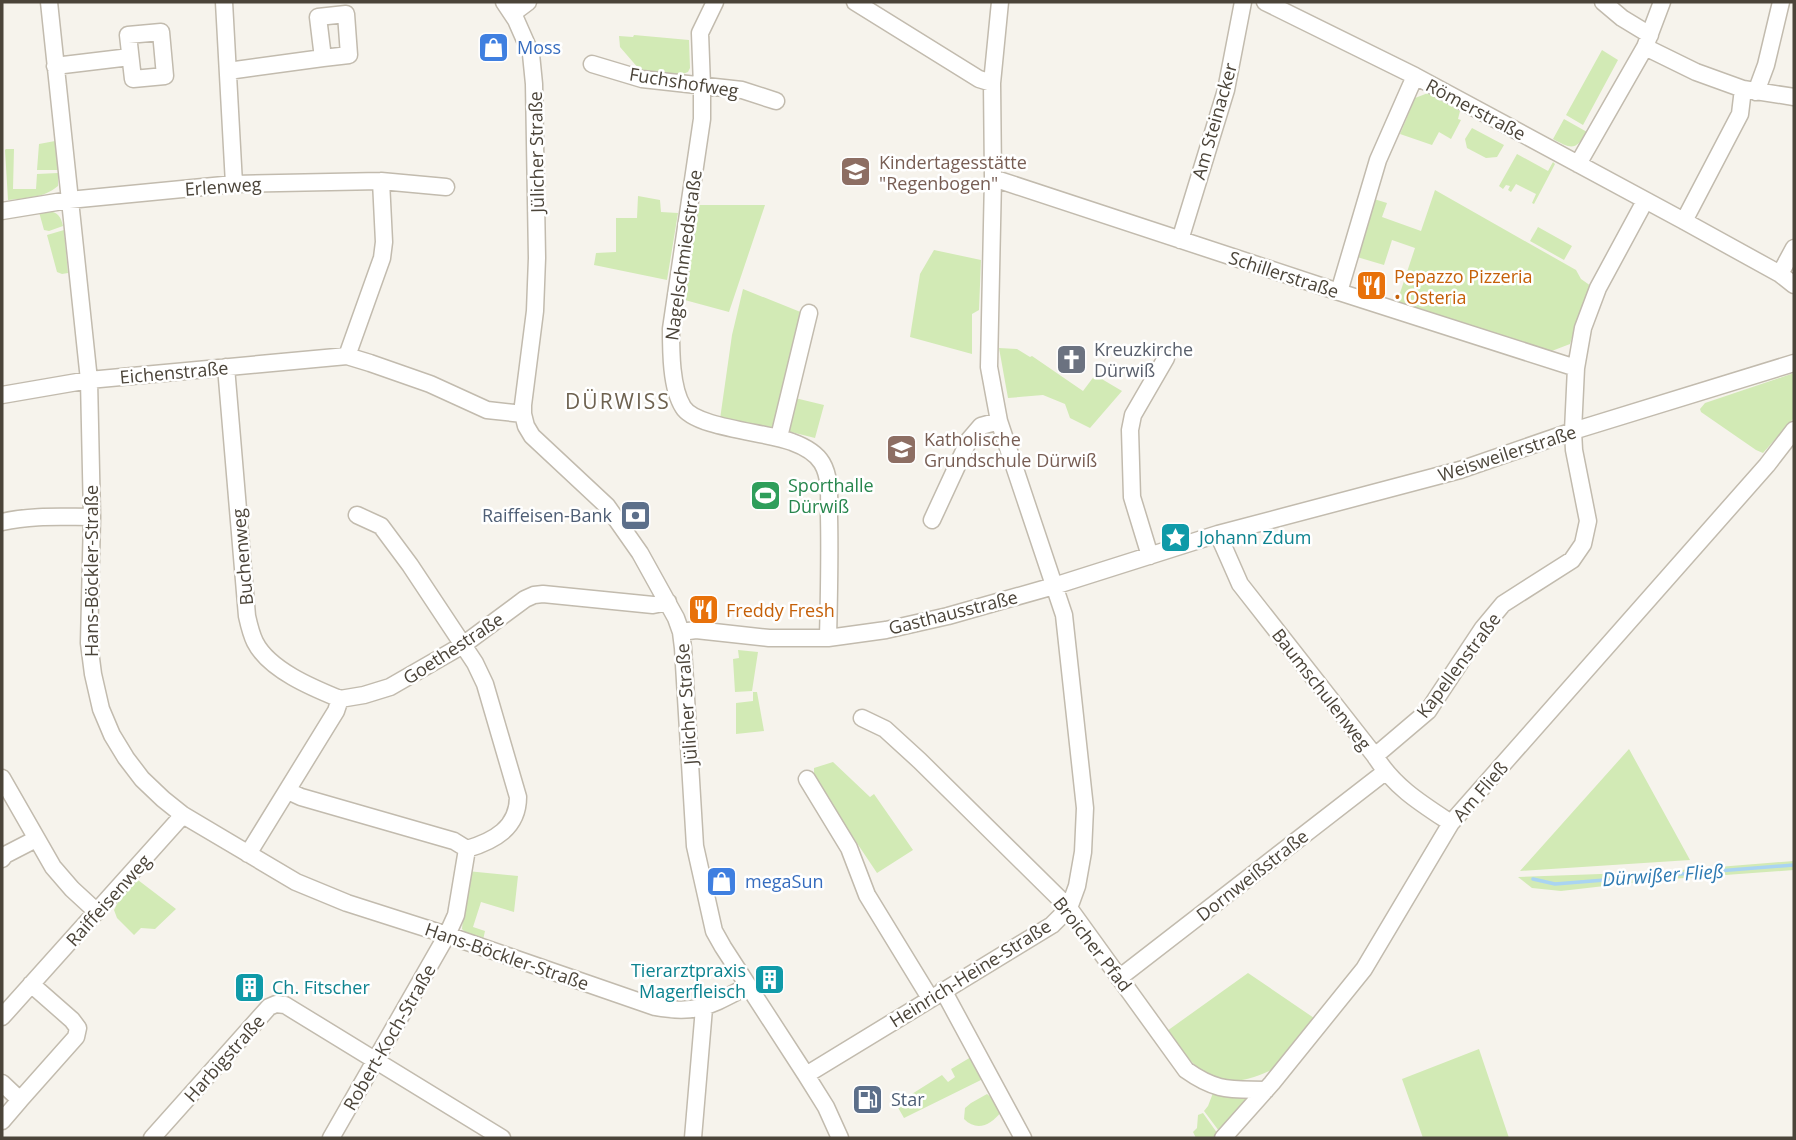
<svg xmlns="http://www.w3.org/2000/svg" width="1796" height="1140" viewBox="0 0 1796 1140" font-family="'Open Sans',sans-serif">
	<rect width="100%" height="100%" fill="#f6f3ec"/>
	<path fill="#d2eab5" d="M 634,35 L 689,40 L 690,68 L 688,72 L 677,76 L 639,69 L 620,47 L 619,36 L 633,37 Z
		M 1602,50 L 1618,60 L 1583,125 L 1566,115 Z
		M 1428,93 L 1460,111 L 1458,119 L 1461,120 L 1451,139 L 1439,132 L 1432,145 L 1400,134 L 1415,98 Z
		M 1564,119 L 1587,132 C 1576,151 1571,149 1553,139 Z
		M 1472,128 L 1504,145 L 1497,157 L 1486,158 L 1467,148 L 1465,139 Z
		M 55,141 L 58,170 L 37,170 L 39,144 Z
		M 6,149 L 14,149 L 13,189 L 36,189 L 37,174 L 58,173 L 58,186 C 44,198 26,198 8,200 L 5,150 Z
		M 1517,154 L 1548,171 L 1553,162 L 1555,164 L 1534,204 L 1532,203 L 1536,194 L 1516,184 L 1511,192 L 1508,190 L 1510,186 L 1506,185 L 1503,189 L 1499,186 Z
		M 1435,190 L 1576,270 L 1581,279 L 1591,286 L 1581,309 L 1570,344 L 1544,354 L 1396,305 L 1415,248 L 1392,240 L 1384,265 L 1357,257 L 1374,199 L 1387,203 L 1382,217 L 1421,231 Z
		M 638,196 L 660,200 L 661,212 L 678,213 L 667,280 L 594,265 L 596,253 L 616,252 L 616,218 L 637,218 Z
		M 697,205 L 765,205 L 729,312 L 681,299 Z
		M 48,211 C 58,212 61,217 63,226 L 49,231 L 44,230 L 39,212 Z
		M 1538,227 L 1572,246 L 1564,260 L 1530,241 Z
		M 64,230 L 68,273 L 62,274 L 57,272 L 47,235 Z
		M 934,250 L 981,260 L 979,310 L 972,314 L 972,354 L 910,337 L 920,274 Z
		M 743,289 L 803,313 L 776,424 L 772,431 L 720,419 L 732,335 Z
		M 999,348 L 1017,349 L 1030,357 L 1032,356 L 1083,391 L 1095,375 L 1122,391 L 1090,428 L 1070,418 L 1065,404 L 1043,395 L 1008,398 Z
		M 1794,373 L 1794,418 L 1763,453 L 1756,450 L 1701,412 L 1700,409 L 1705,403 Z
		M 795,398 L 824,405 L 815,438 L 787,431 Z
		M 738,650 L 758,652 L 752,691 L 735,692 L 733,659 L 739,658 Z
		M 753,692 L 757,692 L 764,731 L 736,734 L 736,703 L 753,701 Z
		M 1629,749 L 1690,860 L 1520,871 Z
		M 833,762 L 870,797 L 874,794 L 913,850 L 877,873 L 814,779 L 814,768 Z
		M 1794,861 L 1794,870 L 1657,880 L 1561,891 L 1532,888 L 1518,877 L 1656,872 Z
		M 467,871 L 518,876 L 514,912 L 481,902 L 473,927 L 485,931 L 483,940 L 468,935 L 462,929 Z
		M 138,880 L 176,909 L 155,929 L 141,928 L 134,935 L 117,918 L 114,910 L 119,900 Z
		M 1248,973 L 1314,1018 C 1305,1031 1297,1046 1287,1059 C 1279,1068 1265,1073 1254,1077 C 1210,1092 1191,1063 1167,1031 Z
		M 1479,1049 L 1509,1138 L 1423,1138 L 1402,1079 Z
		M 971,1057 L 983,1079 L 904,1118 L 896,1104 L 942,1075 L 948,1082 L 955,1077 L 951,1069 Z
		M 1213,1093 L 1246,1095 L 1251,1098 L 1222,1135 L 1204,1111 L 1208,1106 Z
		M 987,1094 L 993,1099 L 1001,1112 C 991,1125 977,1132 964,1119 L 965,1108 L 971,1103 Z
		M 1203,1113 L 1220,1137 L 1218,1138 L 1196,1138 L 1193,1132 L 1197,1128 L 1198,1115 Z"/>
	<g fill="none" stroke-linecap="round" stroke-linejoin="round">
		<path stroke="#a9d4f2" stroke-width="3.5" d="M 1533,879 L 1555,884 L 1794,865"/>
		<defs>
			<path id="minor" d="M 49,2 L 89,380 L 92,517 L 89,643 L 93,674 L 101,709 L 112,735 L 126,758 L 142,779 L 163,799 L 183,815 L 296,882 L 347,903 L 447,935 L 655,1007 C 698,1015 711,1005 748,986
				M 224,2 L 234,184
				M 504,2 L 516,20 L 531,54 L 534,84 L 537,258 L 535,311 L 523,405 L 523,414 L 526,426 L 532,436 L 607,506 L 640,553 L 676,618 L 681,632 L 683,648 L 695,846 L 714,931 L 723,947 L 806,1075 L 826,1107 L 840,1138
				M 715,2 L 700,33 L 702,86 L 702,119 L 671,329 C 671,351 671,388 683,407 C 695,428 767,432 792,442 C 803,446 816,453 822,463 C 831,478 829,499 829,516 C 830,557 829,597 828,638
				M 855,2 L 979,79 L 992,83
				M 1265,2 L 1415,76 L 1684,221 L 1780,274 L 1794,285
				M 1603,2 L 1622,18 L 1650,35
				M 346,14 L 349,55 L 323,58 L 318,17 Z
				M 512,14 L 528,2
				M 161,32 L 165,76 L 133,79 L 128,35 Z
				M 1645,47 L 1696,72 L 1743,89 L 1794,97
				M 592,64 L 642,79 L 742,90 L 776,101
				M 55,66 L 130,57
				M 228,71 L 323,58
				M 1756,92 L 1766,65 L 1781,2
				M 1578,164 L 1645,47 L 1662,2
				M 993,178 L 1339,292 L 1576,368
				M 2,211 L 69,200 L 234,184 L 381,181 L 446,187
				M 1684,221 L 1740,114 L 1743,89
				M 1180,240 L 1226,90 L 1243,2
				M 1780,274 L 1794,248
				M 1339,292 L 1378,160 L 1415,76
				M 347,356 L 382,258 L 384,242 L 381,181
				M 226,367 L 247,616 C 249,625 251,634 255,642 C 269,670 313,688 340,699
				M 2,395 L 89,380 L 347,356 L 370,363 L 430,384 L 487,410 L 523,414
				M 779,437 L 809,313
				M 357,515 L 381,526 L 410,565 L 475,663 L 485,684 L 518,797 C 518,828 494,841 467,849
				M 932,520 L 969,440 L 981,426 L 999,421
				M 2,522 C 31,515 62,517 92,517
				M 1218,534 L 1240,584 L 1375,756 C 1394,787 1422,804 1451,823
				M 1150,556 L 1132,497 L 1130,430 L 1133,415 L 1166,358
				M 681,632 L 696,630 L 769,638 L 828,638 L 886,630 L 948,616 L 1054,586 L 1218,534 L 1460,470 L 1573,431 L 1794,363
				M 862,718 L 885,729 L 920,761 L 1069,908 L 1186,1070 C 1217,1092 1230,1089 1266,1090
				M 1375,756 L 1428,711 L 1483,628 L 1503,604 L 1572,560 L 1583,544 L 1588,521 L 1574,450 L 1573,431 L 1576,368 L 1583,328 L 1598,288 L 1645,201
				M 2,778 L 53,867 L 72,889 L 97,912
				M 807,779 L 849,848 L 867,895 L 930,998
				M 288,791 L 301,797 L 454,841 L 467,849 L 456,915 L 447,935 L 331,1138
				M 248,854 L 336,711 L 340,699 L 364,695 L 390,687 L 463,645 L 525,599 L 534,595 L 543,594 L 653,605 L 668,602
				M 2,859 L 5,855 L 36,839
				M 1119,978 L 1385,772
				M 943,990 L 1023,1138
				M 2,1017 L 183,815
				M 806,1075 L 1052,925 L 1069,908 L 1077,886 L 1083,852 L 1085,808 L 1064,615 L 999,421 L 989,367 L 993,178 L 992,83 L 1000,2
				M 2,1083 L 20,1100 L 76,1037 L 78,1028 L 72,1020 L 31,984
				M 2,1121 L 20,1100
				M 152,1138 L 269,1007 L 276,1004 L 285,1005 L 502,1138
				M 693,1138 L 704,1008
				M 1223,1138 L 1272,1083 L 1364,969 L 1451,823 L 1767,465 L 1794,430"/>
		</defs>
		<use href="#minor" stroke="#c2bbae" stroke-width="19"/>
		<use href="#minor" stroke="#fff" stroke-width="16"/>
	</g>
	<defs>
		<symbol id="shop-square" viewBox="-11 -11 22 22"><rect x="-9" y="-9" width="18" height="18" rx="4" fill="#3f7fe0" stroke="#fff"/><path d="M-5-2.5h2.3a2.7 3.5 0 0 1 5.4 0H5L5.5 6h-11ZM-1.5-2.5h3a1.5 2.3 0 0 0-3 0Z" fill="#fff"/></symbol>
		<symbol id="school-square" viewBox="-11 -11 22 22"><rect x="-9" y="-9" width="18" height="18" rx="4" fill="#8d6e63" stroke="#fff"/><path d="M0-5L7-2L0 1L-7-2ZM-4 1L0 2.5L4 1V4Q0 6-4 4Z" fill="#fff"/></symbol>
		<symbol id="restaurant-square" viewBox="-11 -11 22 22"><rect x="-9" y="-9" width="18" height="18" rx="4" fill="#e8710a" stroke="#fff"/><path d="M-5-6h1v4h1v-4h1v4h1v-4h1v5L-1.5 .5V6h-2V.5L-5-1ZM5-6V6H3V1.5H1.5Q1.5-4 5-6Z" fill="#fff"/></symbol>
		<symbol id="church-square" viewBox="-11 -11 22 22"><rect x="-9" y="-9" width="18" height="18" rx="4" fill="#6b7280" stroke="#fff"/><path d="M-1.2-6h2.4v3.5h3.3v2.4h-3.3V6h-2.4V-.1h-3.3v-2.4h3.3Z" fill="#fff"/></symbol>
		<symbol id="stadium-square" viewBox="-11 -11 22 22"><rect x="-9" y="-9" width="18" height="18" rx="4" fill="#2e9e5b" stroke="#fff"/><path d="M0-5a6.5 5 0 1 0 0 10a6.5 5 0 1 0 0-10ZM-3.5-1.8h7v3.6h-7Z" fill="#fff"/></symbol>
		<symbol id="bank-square" viewBox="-11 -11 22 22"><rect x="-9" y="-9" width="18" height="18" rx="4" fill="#5c6f8a" stroke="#fff"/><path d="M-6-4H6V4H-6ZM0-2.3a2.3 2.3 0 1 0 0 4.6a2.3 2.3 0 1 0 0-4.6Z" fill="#fff"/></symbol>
		<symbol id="sight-square" viewBox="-11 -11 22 22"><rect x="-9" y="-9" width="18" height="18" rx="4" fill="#0f9aa8" stroke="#fff"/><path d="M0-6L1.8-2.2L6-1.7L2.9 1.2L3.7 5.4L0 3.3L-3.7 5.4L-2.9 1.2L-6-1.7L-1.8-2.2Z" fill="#fff"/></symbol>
		<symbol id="building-square" viewBox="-11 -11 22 22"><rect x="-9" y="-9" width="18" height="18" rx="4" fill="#0f9aa8" stroke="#fff"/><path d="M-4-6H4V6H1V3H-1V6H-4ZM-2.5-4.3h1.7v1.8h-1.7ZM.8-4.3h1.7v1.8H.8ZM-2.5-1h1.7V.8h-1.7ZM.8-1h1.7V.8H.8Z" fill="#fff"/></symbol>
		<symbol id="fuel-square" viewBox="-11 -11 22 22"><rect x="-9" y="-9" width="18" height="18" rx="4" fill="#5c6f8a" stroke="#fff"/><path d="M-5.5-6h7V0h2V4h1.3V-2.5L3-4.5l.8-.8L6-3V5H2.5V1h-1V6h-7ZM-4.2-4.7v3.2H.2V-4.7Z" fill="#fff"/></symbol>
	</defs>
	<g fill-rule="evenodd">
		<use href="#shop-square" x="476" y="30" width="35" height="35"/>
		<use href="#school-square" x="838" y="154" width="35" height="35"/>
		<use href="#restaurant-square" x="1354" y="268" width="35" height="35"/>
		<use href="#church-square" x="1054" y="342" width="35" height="35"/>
		<use href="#school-square" x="884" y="432" width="35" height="35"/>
		<use href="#stadium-square" x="748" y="478" width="35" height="35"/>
		<use href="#bank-square" x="618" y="498" width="35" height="35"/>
		<use href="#sight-square" x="1158" y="520" width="35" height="35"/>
		<use href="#restaurant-square" x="686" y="592" width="35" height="35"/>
		<use href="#shop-square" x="704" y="864" width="35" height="35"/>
		<use href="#building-square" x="752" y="962" width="35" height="35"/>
		<use href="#building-square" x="232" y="970" width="35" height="35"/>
		<use href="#fuel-square" x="850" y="1082" width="35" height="35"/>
	</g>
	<g text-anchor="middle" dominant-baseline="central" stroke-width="5" stroke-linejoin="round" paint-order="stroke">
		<g font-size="18" fill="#366cbe" stroke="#fff" text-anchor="start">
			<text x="517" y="47">Moss</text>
			<text x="745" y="881">megaSun</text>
		</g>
		<g font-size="18" fill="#4b4439" stroke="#fff">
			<text transform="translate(684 82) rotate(9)">Fuchshofweg</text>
			<text transform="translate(1476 109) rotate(28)">Römerstraße</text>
			<text transform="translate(1214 121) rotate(-74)">Am Steinacker</text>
			<text transform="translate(536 152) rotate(-91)">Jülicher Straße</text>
			<text transform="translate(223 186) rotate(-4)">Erlenweg</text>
			<text transform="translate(683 255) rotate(-82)">Nagelschmiedstraße</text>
			<text transform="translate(1284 274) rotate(18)">Schillerstraße</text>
			<text transform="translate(174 372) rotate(-5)">Eichenstraße</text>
			<text transform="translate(1507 453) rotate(-18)">Weisweilerstraße</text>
			<text transform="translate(242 557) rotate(-95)">Buchenweg</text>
			<text transform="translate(91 571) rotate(-90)">Hans-Böckler-Straße</text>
			<text transform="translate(953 612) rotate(-14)">Gasthausstraße</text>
			<text transform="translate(453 648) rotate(-33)">Goethestraße</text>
			<text transform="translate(1458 665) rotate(-53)">Kapellenstraße</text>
			<text transform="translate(1322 689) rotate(52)">Baumschulenweg</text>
			<text transform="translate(686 704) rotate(-94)">Jülicher Straße</text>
			<text transform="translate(1480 791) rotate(-49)">Am Fließ</text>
			<text transform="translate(1252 875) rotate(-38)">Dornweißstraße</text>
			<text transform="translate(108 900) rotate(-48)">Raiffeisenweg</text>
			<text transform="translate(1093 944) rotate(52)">Broicher Pfad</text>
			<text transform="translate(507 956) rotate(19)">Hans-Böckler-Straße</text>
			<text transform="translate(970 973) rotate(-32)">Heinrich-Heine-Straße</text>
			<text transform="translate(389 1037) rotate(-60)">Robert-Koch-Straße</text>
			<text transform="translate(224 1058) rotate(-48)">Harbigstraße</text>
		</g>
		<g font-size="18" fill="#785e54" stroke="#fff" text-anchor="start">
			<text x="879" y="162">Kindertagesstätte<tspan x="879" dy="21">"Regenbogen"</tspan></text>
			<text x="924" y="439">Katholische<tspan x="924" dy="21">Grundschule Dürwiß</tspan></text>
		</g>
		<g font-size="18" fill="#c56008" stroke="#fff" text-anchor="start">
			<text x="1394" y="276">Pepazzo Pizzeria<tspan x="1394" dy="21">• Osteria</tspan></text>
			<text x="726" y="610">Freddy Fresh</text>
		</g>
		<g font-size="18" fill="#5b616d" stroke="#fff" text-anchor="start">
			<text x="1094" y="349">Kreuzkirche<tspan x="1094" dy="21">Dürwiß</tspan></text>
		</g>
		<g font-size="18" fill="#27864d" stroke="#fff" text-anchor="start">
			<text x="788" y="485">Sporthalle<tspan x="788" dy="21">Dürwiß</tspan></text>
		</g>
		<g font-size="18" fill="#4e5e75" stroke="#fff" text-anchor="end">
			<text x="612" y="515">Raiffeisen-Bank</text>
			<text x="891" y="1099" text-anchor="start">Star</text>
		</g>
		<g font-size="18" fill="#0d838f" stroke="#fff" text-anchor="start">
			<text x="1199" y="537">Johann Zdum</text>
			<text x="746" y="970" text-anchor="end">Tierarztpraxis<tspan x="746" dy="21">Magerfleisch</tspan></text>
			<text x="272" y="987">Ch. Fitscher</text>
		</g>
		<g font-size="19" font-style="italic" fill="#2e7ab2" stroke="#fff">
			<text transform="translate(1663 875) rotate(-4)">Dürwißer Fließ</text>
		</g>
		<g font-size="21" letter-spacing="2" fill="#6e6250" stroke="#fff">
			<text x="618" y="401">DÜRWISS</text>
		</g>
	</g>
	<rect width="1796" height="1140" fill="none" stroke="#4b4439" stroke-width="7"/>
</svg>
